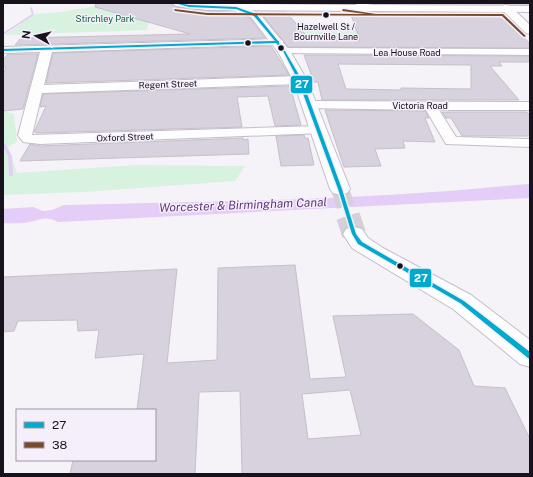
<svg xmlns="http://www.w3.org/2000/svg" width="533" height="477" viewBox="0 0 533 477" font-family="'Public Sans',sans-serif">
	<rect width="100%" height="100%" fill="#f5f2f8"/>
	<path fill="#d8f2e0" d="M 110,4 L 149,22 L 147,30 L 5,35 L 35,14 L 61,12 Z
		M 302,21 L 306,26 L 355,26 L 402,40 L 320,40 L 312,44 L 298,26 L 296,26 L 293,22 Z
		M 3,111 L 14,114 L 17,142 L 8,147 L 17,173 L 135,165 L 245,166 L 235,181 L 84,192 L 3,195 Z"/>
	<path fill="#e4cdf6" d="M 530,184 L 530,198 L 58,222 C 45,216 43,219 30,222 C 21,224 12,223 3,223 L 3,209 L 33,207 L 43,211 L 52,210 L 64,205 C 187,202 310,201 433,192 C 466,190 498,186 530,184 Z"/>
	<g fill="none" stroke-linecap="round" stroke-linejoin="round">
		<path fill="#e4cdf6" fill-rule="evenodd" d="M 31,7 L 32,8 L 34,15 L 3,35 L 3,33 L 32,14 L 30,8 Z
			M 3,143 L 5,144 L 12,156 L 13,175 L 13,176 L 9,176 L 9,175 L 8,156 L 3,147 Z"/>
	</g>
	<path fill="#d8d1de" stroke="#c5c0c9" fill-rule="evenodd" d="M 96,3 L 170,3 L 176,7 L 207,11 L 232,12 L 250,18 L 265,38 L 15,45 L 21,38 L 190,34 L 95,7 Z
		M 375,3 L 530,3 L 530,4 L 506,4 Z
		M 260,12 L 286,12 L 310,40 L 360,40 L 350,12 L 503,13 L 521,30 L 517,30 L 530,44 L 530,48 L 288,47 Z
		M 271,46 L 289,75 L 46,83 L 53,53 Z
		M 8,54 L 38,54 L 23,109 L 3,111 L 3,75 L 6,67 L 3,67 L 3,60 Z
		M 304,55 L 530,56 L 530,62 L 499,62 L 502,66 L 490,66 L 519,100 L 322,100 L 318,82 L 314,82 ZM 338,64 L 471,65 L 471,89 L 401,88 L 401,90 L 346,89 Z
		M 290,86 L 301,125 L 275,126 L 268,96 L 237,97 L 242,127 L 36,133 L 36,132 L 34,132 L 46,106 L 40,107 L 43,94 Z
		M 325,110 L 425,111 L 429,118 L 425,118 L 435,142 L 403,141 L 405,148 L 375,149 L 381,166 L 344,167 Z
		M 442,112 L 527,112 L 530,115 L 530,136 L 462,136 L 451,118 L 446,118 Z
		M 304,135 L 305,138 L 308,138 L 314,165 L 281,166 L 276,136 Z
		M 243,138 L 244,140 L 248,139 L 249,154 L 20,161 L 30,144 L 40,146 Z
		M 295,265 L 310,379 L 346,377 L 333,316 L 413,314 L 459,350 L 474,386 L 505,388 L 530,439 L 530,474 L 242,474 L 240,391 L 199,392 L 195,474 L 70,474 L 73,460 L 155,460 L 155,410 L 137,410 L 144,354 L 95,358 L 99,330 L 78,331 L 77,320 L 18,321 L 14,331 L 3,332 L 3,277 L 177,269 L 167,363 L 217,360 L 218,268 ZM 350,390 L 361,435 L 308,439 L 302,394 Z"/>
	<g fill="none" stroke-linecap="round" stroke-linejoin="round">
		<path stroke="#d4d0d7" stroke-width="18" stroke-dasharray="18 10" stroke-linecap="butt" d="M 340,189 L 349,217"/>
		<path stroke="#d4d0d7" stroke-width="24" stroke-dasharray="24 12" stroke-linecap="butt" d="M 348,216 L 354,234"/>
		<defs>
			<path id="street" d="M 278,39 L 282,40 L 283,42 L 282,44 L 52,52 L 44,85 L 300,76 L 304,77 L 306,80 L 304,83 L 300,84 L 42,93 L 32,135 L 317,126 L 322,127 L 324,130 L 322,133 L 40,144 L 23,142 L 18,135 L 40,52 L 3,53 L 3,47 Z
				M 284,48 L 530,49 L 530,55 L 280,53 L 279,51 L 280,49 Z
				M 310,101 L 530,102 L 530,110 L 439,110 L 456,137 L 530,139 L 530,147 L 446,144 L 426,110 L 305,108 L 303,105 L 305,102 Z"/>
			<path id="secondary" d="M 236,5 L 259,13 L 290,51 L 307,80 L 350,189 L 347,193 L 340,195 L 333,193 L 330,189 L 293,80 L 278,52 L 251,17 L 232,10 L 231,8 L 232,6 Z
				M 506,5 L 510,6 L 530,25 L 530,34 L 526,33 L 502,10 L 501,8 L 502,6 Z
				M 354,227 L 362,229 L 368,238 L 383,248 L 471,295 L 530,340 L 530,367 L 520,364 L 453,309 L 352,248 L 343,234 L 346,229 Z"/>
			<path id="primary" d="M 171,3 L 356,5 L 357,3 L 376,5 L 530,6 L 530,12 L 207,10 L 176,6 Z"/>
		</defs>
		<use href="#street" stroke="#c2bec6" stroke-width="2"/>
		<use href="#secondary" stroke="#c2bec6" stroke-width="2"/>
		<use href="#primary" stroke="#c2bec6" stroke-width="2"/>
		<use href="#street" fill="#fefdfe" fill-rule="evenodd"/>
		<use href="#secondary" fill="#fefdfe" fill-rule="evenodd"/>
		<use href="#primary" fill="#fefdfe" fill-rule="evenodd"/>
		<defs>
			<path id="bus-1" d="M 175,3 L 179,3 L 189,5 L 236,7 L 256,14 L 278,41 L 279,41 L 279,43 L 285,51 L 302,80 L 342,189 L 356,234 L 362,242 L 464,301 L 530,352 L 530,359 L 528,358 L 460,303 L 358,244 L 352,234 L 338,189 L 298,80 L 283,51 L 276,43 L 3,51 L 3,49 L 275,41 L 254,16 L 236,9 L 189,7 Z"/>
			<path id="bus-2" d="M 174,9 L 207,13 L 366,14 L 342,11 L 343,9 L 376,14 L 503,14 L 526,36 L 524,37 L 502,16 L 207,15 L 175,11 Z"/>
		</defs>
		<use href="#bus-1" stroke="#f5effb" stroke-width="3"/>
		<use href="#bus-2" stroke="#f5effb" stroke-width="3"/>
		<use href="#bus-1" fill="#00a9ce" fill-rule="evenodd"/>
		<use href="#bus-2" fill="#7a4b2a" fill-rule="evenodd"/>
	</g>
	<g fill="#18121c" stroke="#f5effb" stroke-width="1.5">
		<circle cx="326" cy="15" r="3.5"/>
		<circle cx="248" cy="43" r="3.5"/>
		<circle cx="281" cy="48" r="3.5"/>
		<circle cx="400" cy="266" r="3.5"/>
	</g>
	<g text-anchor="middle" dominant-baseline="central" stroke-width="3" stroke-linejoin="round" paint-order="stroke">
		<g font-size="9" fill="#0a6533" stroke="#f5effb">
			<text x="105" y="18">Stirchley Park</text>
		</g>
		<g font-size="9" fill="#18121c" stroke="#f5effb">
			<text x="326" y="26">Hazelwell St /<tspan x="326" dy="10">Bournville Lane</tspan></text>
		</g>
		<g font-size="9" fill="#18121c" stroke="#f5effb">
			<text x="407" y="52">Lea House Road</text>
			<text transform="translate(168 84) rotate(-2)">Regent Street</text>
			<text x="420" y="105">Victoria Road</text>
			<text transform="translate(125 137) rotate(-2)">Oxford Street</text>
		</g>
		<g font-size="12" font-style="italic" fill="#60387b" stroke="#f5effb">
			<text transform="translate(243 205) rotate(-2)">Worcester &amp; Birmingham Canal</text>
		</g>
	</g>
	<g stroke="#f5effb" stroke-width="1.5">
		<rect x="290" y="75" width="23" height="19" rx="4" fill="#00a9ce"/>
		<rect x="409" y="268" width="23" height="20" rx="4" fill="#00a9ce"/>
	</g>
	<g font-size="11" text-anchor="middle" font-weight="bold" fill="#fff">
		<text x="302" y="88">27</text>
		<text x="421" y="282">27</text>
	</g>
	<rect width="533" height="477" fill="none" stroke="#18121c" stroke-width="8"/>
	<rect x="16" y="409" width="140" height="52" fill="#f5effb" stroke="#9d97a2"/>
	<rect x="24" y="422" width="20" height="6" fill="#00a9ce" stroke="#9d97a2"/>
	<text x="52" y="429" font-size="12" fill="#18121c">27</text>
	<rect x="24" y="442" width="20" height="6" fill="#7a4b2a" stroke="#9d97a2"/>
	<text x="52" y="449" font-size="12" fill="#18121c">38</text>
	<g transform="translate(36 36) rotate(278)" stroke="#f5effb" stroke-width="3" paint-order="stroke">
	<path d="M0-3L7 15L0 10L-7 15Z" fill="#18121c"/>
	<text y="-6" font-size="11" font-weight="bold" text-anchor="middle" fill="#18121c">N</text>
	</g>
</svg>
